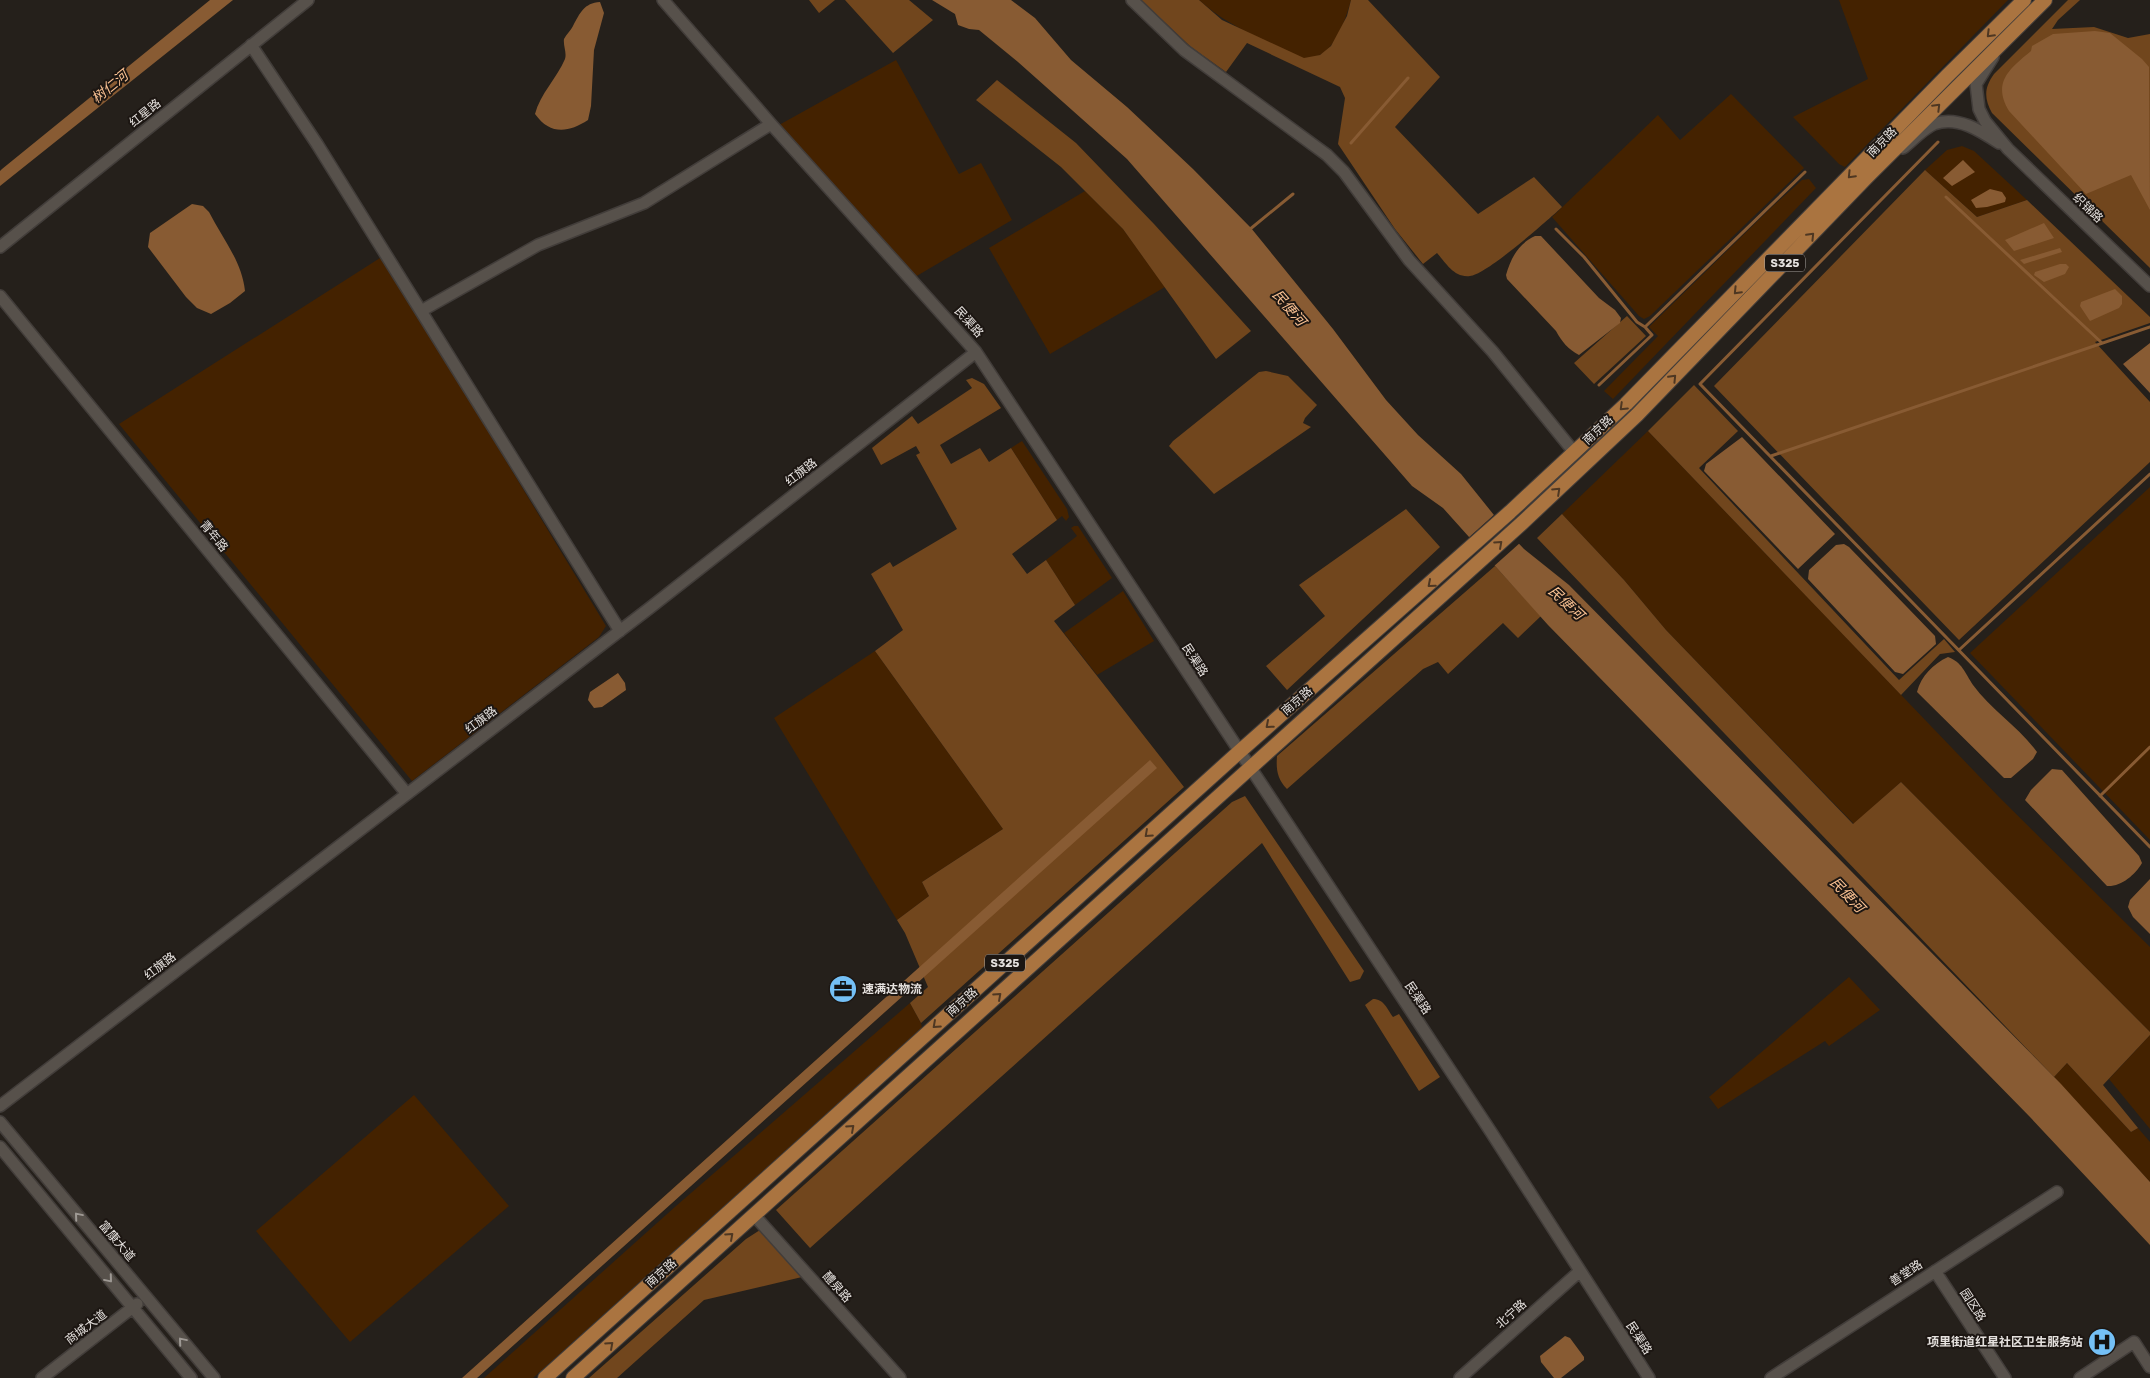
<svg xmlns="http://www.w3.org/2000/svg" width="2150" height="1378" viewBox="0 0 2150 1378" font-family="Rubik,'Noto Sans SC',sans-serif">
	<rect width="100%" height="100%" fill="#25201b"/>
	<path fill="#420" d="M 1199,0 L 1351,0 C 1345,21 1333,62 1303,58 C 1289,57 1274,45 1261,39 C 1238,28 1218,17 1199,0 Z
		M 1839,0 L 2008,0 L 1845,167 L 1839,164 L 1793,117 L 1868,79 Z
		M 896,60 L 959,174 L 981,163 L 1012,220 L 915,277 L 779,125 Z
		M 1731,94 L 1804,168 L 1650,316 L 1644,319 L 1639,316 L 1552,217 L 1658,115 L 1680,140 Z
		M 1962,146 L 1974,151 L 2027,200 L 1977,217 L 1925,170 L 1947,150 Z
		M 1809,179 L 1816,188 L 1613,399 L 1604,391 L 1658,336 L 1649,327 L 1773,206 L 1802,180 Z
		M 1085,191 L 1123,229 L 1165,287 L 1050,354 L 989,248 Z
		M 380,258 L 437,347 L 606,626 L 599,637 L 412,781 L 119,424 Z
		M 1648,431 L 1999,797 L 2150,947 L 2150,1032 L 1901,782 L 1854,824 L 1666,630 L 1624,580 L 1562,514 Z
		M 1022,441 L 1067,509 L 1069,517 L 1066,521 L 1062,516 L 1057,520 L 1011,448 Z
		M 2150,487 L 2150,840 L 1970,653 Z
		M 1074,526 L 1078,526 L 1112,578 L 1075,605 L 1046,560 L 1077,536 L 1071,528 Z
		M 1123,591 L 1154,641 L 1097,675 L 1064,633 Z
		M 875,651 L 1003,829 L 922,882 L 929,896 L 897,920 L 774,718 Z
		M 1849,977 L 1880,1010 L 1829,1046 L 1825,1041 L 1718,1109 L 1709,1097 Z
		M 910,1003 L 921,1023 L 922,1028 L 533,1378 L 484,1378 L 676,1206 Z
		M 2150,1035 L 2150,1129 L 2109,1079 Z
		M 2067,1063 L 2131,1132 L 2138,1128 L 2150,1142 L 2150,1182 L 2054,1077 Z
		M 414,1095 L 509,1206 L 350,1342 L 256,1231 Z"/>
	<path fill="#71461d" d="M 809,0 L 835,0 L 819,13 Z
		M 845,0 L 909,0 L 933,20 L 893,53 Z
		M 1141,0 L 1199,0 L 1222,20 L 1304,58 L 1320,55 L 1331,46 L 1347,16 L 1351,0 L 1368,0 L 1440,77 L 1395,127 L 1478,214 L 1534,177 L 1562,207 C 1548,220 1486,275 1470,276 C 1454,278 1446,263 1437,253 L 1423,264 L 1395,229 L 1338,144 L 1345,98 L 1340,87 L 1247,43 L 1226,72 L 1191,47 Z
		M 2068,0 L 2080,0 L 2058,20 L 2052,29 L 2094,27 L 2128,38 L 2150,34 L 2150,268 L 1992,113 C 1984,98 1984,88 1994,74 Z
		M 997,80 L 1076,143 L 1154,224 L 1251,331 L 1216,359 L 1123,229 L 1061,167 L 976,100 Z
		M 1925,170 L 1977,217 L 2027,200 L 2150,317 L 2150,323 L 2095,342 L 2150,402 L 2150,462 L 1959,640 L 1714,386 Z
		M 1627,316 L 1646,336 L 1594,384 L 1574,363 Z
		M 1266,371 L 1288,376 L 1317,405 L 1305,418 L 1303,423 L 1311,427 L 1214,494 L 1169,446 L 1173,441 L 1259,372 Z
		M 972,378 L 984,384 L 1001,408 L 940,445 L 951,464 L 980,448 L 989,462 L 1011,448 L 1057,520 L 1012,554 L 1027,574 L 1046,560 L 1075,605 L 1054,621 L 1184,787 L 921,1023 L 910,1003 L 928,987 L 905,933 L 897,920 L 929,896 L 922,882 L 1003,829 L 875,651 L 903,630 L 871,574 L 890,562 L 893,567 L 957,529 L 916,455 L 920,453 L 916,446 L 881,465 L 872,448 L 912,416 L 918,424 L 972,388 L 966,380 Z
		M 1694,385 L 1738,431 L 1699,468 L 1899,680 L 1944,639 L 1955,652 L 1940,654 L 1901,695 L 1648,431 Z
		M 1406,509 L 1440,547 L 1287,690 L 1266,666 L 1325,616 L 1299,585 Z
		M 1562,514 L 1624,580 L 1666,630 L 1853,824 L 1901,782 L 2150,1032 L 2150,1035 L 2103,1085 L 2138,1128 L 2131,1132 L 2067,1063 L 2054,1077 L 1537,538 Z
		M 1495,566 L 1541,616 L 1518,638 L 1503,623 L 1448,674 L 1438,662 L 1423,669 L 1287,789 C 1277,779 1276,769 1277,756 Z
		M 1245,796 L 1364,971 L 1360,979 L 1350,982 L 1262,843 L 810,1248 L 776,1210 L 1232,802 Z
		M 1373,999 C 1384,999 1387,1009 1393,1017 L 1399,1014 L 1440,1077 L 1419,1091 L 1365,1005 Z
		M 760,1230 L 802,1277 L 704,1300 L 617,1378 L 589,1378 L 746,1239 Z"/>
	<path fill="#885b33" d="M 210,0 L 233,0 L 0,186 L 0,171 L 2,169 Z
		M 932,0 L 1011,0 L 1035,18 L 1071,60 L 1127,107 L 1193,169 L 1251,228 L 1333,329 L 1386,400 L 1418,435 L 1461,474 L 1506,530 L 1524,549 L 1569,585 L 2061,1084 L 2150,1182 L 2150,1245 L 2030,1117 L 1548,625 L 1443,508 L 1412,486 L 1127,159 L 1018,62 L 979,30 L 969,29 L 958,25 L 955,14 Z
		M 600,2 L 604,13 L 594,50 L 591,106 L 588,120 C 568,133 550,135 535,114 C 540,94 557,78 565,59 C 567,53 563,45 564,39 C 566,35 571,30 573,26 C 580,13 584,3 600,2 Z
		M 2095,31 L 2110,33 L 2142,59 L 2149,67 L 2150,210 L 2131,175 L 2086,194 L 2009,111 C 1992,83 2009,69 2031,51 L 2032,46 L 2053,34 Z
		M 1963,160 L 1975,172 L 1952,186 L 1943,178 Z
		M 1990,189 L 2002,192 L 2006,198 L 2005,202 L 1987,207 L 1976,208 L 1971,200 Z
		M 192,204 L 203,206 L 209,212 C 222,238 242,261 245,291 L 230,303 L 211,314 L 197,308 L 186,297 L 148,247 L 150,233 Z
		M 2044,223 L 2054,238 L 2014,251 L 2005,240 Z
		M 1535,236 L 1541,236 L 1599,298 L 1615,310 L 1621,318 L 1620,323 L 1579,355 C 1568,349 1562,342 1556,331 L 1507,279 L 1506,275 C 1511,258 1518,244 1535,236 Z
		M 2060,248 L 2062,252 L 2024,264 L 2020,260 Z
		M 2060,264 L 2066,264 L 2069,267 L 2065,274 L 2044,282 L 2034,275 L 2035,272 Z
		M 2115,289 L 2122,296 L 2122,304 L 2119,308 L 2090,321 L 2080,306 L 2081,302 Z
		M 2150,343 L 2150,393 L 2123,364 Z
		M 1742,437 L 1835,534 L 1798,569 L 1704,471 L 1706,464 Z
		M 1844,544 L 1849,547 L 1935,636 L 1936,644 L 1903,674 L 1895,672 L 1808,579 L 1809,570 L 1836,545 Z
		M 1948,657 C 1962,662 1965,673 1973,685 C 1991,710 2019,727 2037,752 L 2033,759 L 2011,778 L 2004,778 L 1917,692 C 1921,676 1933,664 1948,657 Z
		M 618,673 L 625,683 L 626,690 L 602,707 L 594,708 L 588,700 L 590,692 Z
		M 1150,760 L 1157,768 L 477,1378 L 462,1378 Z
		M 2052,769 L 2062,770 L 2139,856 L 2142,863 C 2135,875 2121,887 2107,886 L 2025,800 L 2031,790 Z
		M 2150,879 L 2150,934 L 2133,917 L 2128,907 L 2130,900 Z
		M 1565,1336 L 1570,1338 L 1584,1357 L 1584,1360 L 1561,1378 L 1554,1378 L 1541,1362 L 1540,1356 Z"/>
	<path fill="#25201b" d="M 1496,513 L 1521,542 L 1493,567 L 1467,539 Z"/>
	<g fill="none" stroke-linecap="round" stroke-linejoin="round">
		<path stroke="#885b33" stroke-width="3" d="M 1938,142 L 1700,384 L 2150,847
			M 1351,143 L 1408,78
			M 1946,197 L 2102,343
			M 1556,229 L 1584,257 L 1637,322 L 1645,327
			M 1249,230 L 1293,194
			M 1599,385 L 1652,335 L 1645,327 L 1805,172
			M 1771,456 L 2150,327
			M 1959,650 L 2150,474
			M 2100,796 L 2150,747"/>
		<defs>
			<path id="minor" d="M 663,0 L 771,124 L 976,352 L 1491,1132 L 1649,1378
				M 1132,0 L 1184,50 L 1327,155 L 1344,172 L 1409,260 L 1493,352 L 1574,452
				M 251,45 L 317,144 L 620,631
				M 1993,57 L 1976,84 L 1979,109 L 1985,121 L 2008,149 L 2150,286
				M 1903,148 C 1912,141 1923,129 1934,124 C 1957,115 1981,131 1999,143
				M 0,247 L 308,0
				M 0,296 L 407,794
				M 421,311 L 538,245 L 644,203 L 771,124
				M 0,1106 L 651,607 L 976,352
				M 0,1122 L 214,1378
				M 0,1147 L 191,1378
				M 754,1215 L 900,1378
				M 1935,1271 L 2005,1378
				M 42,1378 L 137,1304
				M 1460,1378 L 1580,1271
				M 1771,1378 L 2057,1192
				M 2080,1378 L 2134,1342 L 2150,1367"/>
			<path id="major" d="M 545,1378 L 1239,752 L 1510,512 L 1626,404 L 1947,76 L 2024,0
				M 573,1378 L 1521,524 L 1637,415 L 1867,177 L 2045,0"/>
		</defs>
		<use href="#minor" stroke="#423d3a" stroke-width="14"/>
		<use href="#major" stroke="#423d3a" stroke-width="16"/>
		<use href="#minor" stroke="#57514b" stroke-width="11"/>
		<use href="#major" stroke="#aa7440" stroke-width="14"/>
	</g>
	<defs><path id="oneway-chevron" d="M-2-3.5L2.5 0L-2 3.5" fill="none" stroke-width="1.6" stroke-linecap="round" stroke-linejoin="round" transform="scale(1.25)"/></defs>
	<g stroke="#4e3722">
		<use href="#oneway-chevron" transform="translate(1990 34) rotate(135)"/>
		<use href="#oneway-chevron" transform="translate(1937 107) rotate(-45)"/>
		<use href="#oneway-chevron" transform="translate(1851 175) rotate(134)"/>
		<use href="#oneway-chevron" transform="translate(1811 236) rotate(-46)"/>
		<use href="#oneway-chevron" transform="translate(1737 291) rotate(134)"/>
		<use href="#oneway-chevron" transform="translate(1673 378) rotate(-46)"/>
		<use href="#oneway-chevron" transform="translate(1623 407) rotate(136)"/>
		<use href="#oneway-chevron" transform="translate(1557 491) rotate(-43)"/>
		<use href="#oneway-chevron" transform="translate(1499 544) rotate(-42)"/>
		<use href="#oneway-chevron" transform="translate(1431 584) rotate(139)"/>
		<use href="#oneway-chevron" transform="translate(1269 725) rotate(139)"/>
		<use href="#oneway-chevron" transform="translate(1148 834) rotate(138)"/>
		<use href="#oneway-chevron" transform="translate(998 996) rotate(-42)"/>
		<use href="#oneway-chevron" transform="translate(936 1025) rotate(138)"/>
		<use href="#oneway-chevron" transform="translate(851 1128) rotate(-42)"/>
		<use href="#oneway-chevron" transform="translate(730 1236) rotate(-42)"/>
		<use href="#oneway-chevron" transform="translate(610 1345) rotate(-42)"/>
	</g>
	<g stroke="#9e9994">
		<use href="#oneway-chevron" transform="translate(78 1216) rotate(-130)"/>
		<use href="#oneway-chevron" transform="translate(109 1279) rotate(50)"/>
		<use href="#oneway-chevron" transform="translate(182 1341) rotate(-130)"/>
	</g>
	<defs>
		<symbol id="office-disc" viewBox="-11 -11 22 22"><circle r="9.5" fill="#74c0f6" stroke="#1c1612"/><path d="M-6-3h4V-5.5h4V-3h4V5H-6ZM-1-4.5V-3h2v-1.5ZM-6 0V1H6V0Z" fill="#111"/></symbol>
		<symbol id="hospital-disc" viewBox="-11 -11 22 22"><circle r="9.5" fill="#74c0f6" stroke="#1c1612"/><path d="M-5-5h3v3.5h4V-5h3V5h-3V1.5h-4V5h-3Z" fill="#111"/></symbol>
	</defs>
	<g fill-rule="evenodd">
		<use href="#office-disc" x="827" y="973" width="32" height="32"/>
		<use href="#hospital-disc" x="2086" y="1326" width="32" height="32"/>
	</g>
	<g text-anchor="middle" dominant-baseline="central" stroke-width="4" stroke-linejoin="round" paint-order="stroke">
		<g fill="#1c1612" stroke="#a9a4a1" stroke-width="1">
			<rect x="1765" y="254.5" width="40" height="17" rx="4"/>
			<rect x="985" y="954.5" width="40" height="17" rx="4"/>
		</g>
		<g font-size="11" font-weight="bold" fill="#e5e1de">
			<text x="1785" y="263">S325</text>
			<text x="1005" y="963">S325</text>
		</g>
		<g font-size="12" fill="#e5e1de" stroke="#1c1612">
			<text transform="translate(145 113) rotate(-39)">红星路</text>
			<text transform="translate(1882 142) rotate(-46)">南京路</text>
			<text transform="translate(2088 208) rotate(44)">织锦路</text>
			<text transform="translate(969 322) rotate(48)">民渠路</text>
			<text transform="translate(1598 430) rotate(-43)">南京路</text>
			<text transform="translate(801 472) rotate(-38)">红旗路</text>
			<text transform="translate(214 536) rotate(51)">青年路</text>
			<text transform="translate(1195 660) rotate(57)">民渠路</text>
			<text transform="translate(1297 701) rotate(-41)">南京路</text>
			<text transform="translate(481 720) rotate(-37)">红旗路</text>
			<text transform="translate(160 966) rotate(-38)">红旗路</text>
			<text transform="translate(1418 998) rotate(56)">民渠路</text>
			<text transform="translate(962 1002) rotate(-42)">南京路</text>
			<text transform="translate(117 1241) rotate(50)">富康大道</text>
			<text transform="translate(661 1273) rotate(-42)">南京路</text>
			<text transform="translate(1906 1273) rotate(-33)">善堂路</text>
			<text transform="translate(837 1287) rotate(48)">醴泉路</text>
			<text transform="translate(1973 1305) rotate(57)">园区路</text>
			<text transform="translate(1511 1314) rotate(-42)">北宁路</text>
			<text transform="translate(86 1327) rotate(-37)">商城大道</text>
			<text transform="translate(1639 1338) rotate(57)">民渠路</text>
		</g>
		<g font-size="12" font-weight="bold" fill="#e5e1de" stroke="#1c1612" text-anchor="start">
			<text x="862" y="989">速满达物流</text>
			<text x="2083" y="1342" text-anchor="end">项里街道红星社区卫生服务站</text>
		</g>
		<g font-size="14" font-style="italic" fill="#fbc293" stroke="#1c1612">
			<text transform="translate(110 87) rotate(-39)">树仁河</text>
			<text transform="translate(1289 308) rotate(49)">民便河</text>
			<text transform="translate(1566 603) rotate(43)">民便河</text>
			<text transform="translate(1847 895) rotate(46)">民便河</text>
		</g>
	</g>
</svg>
